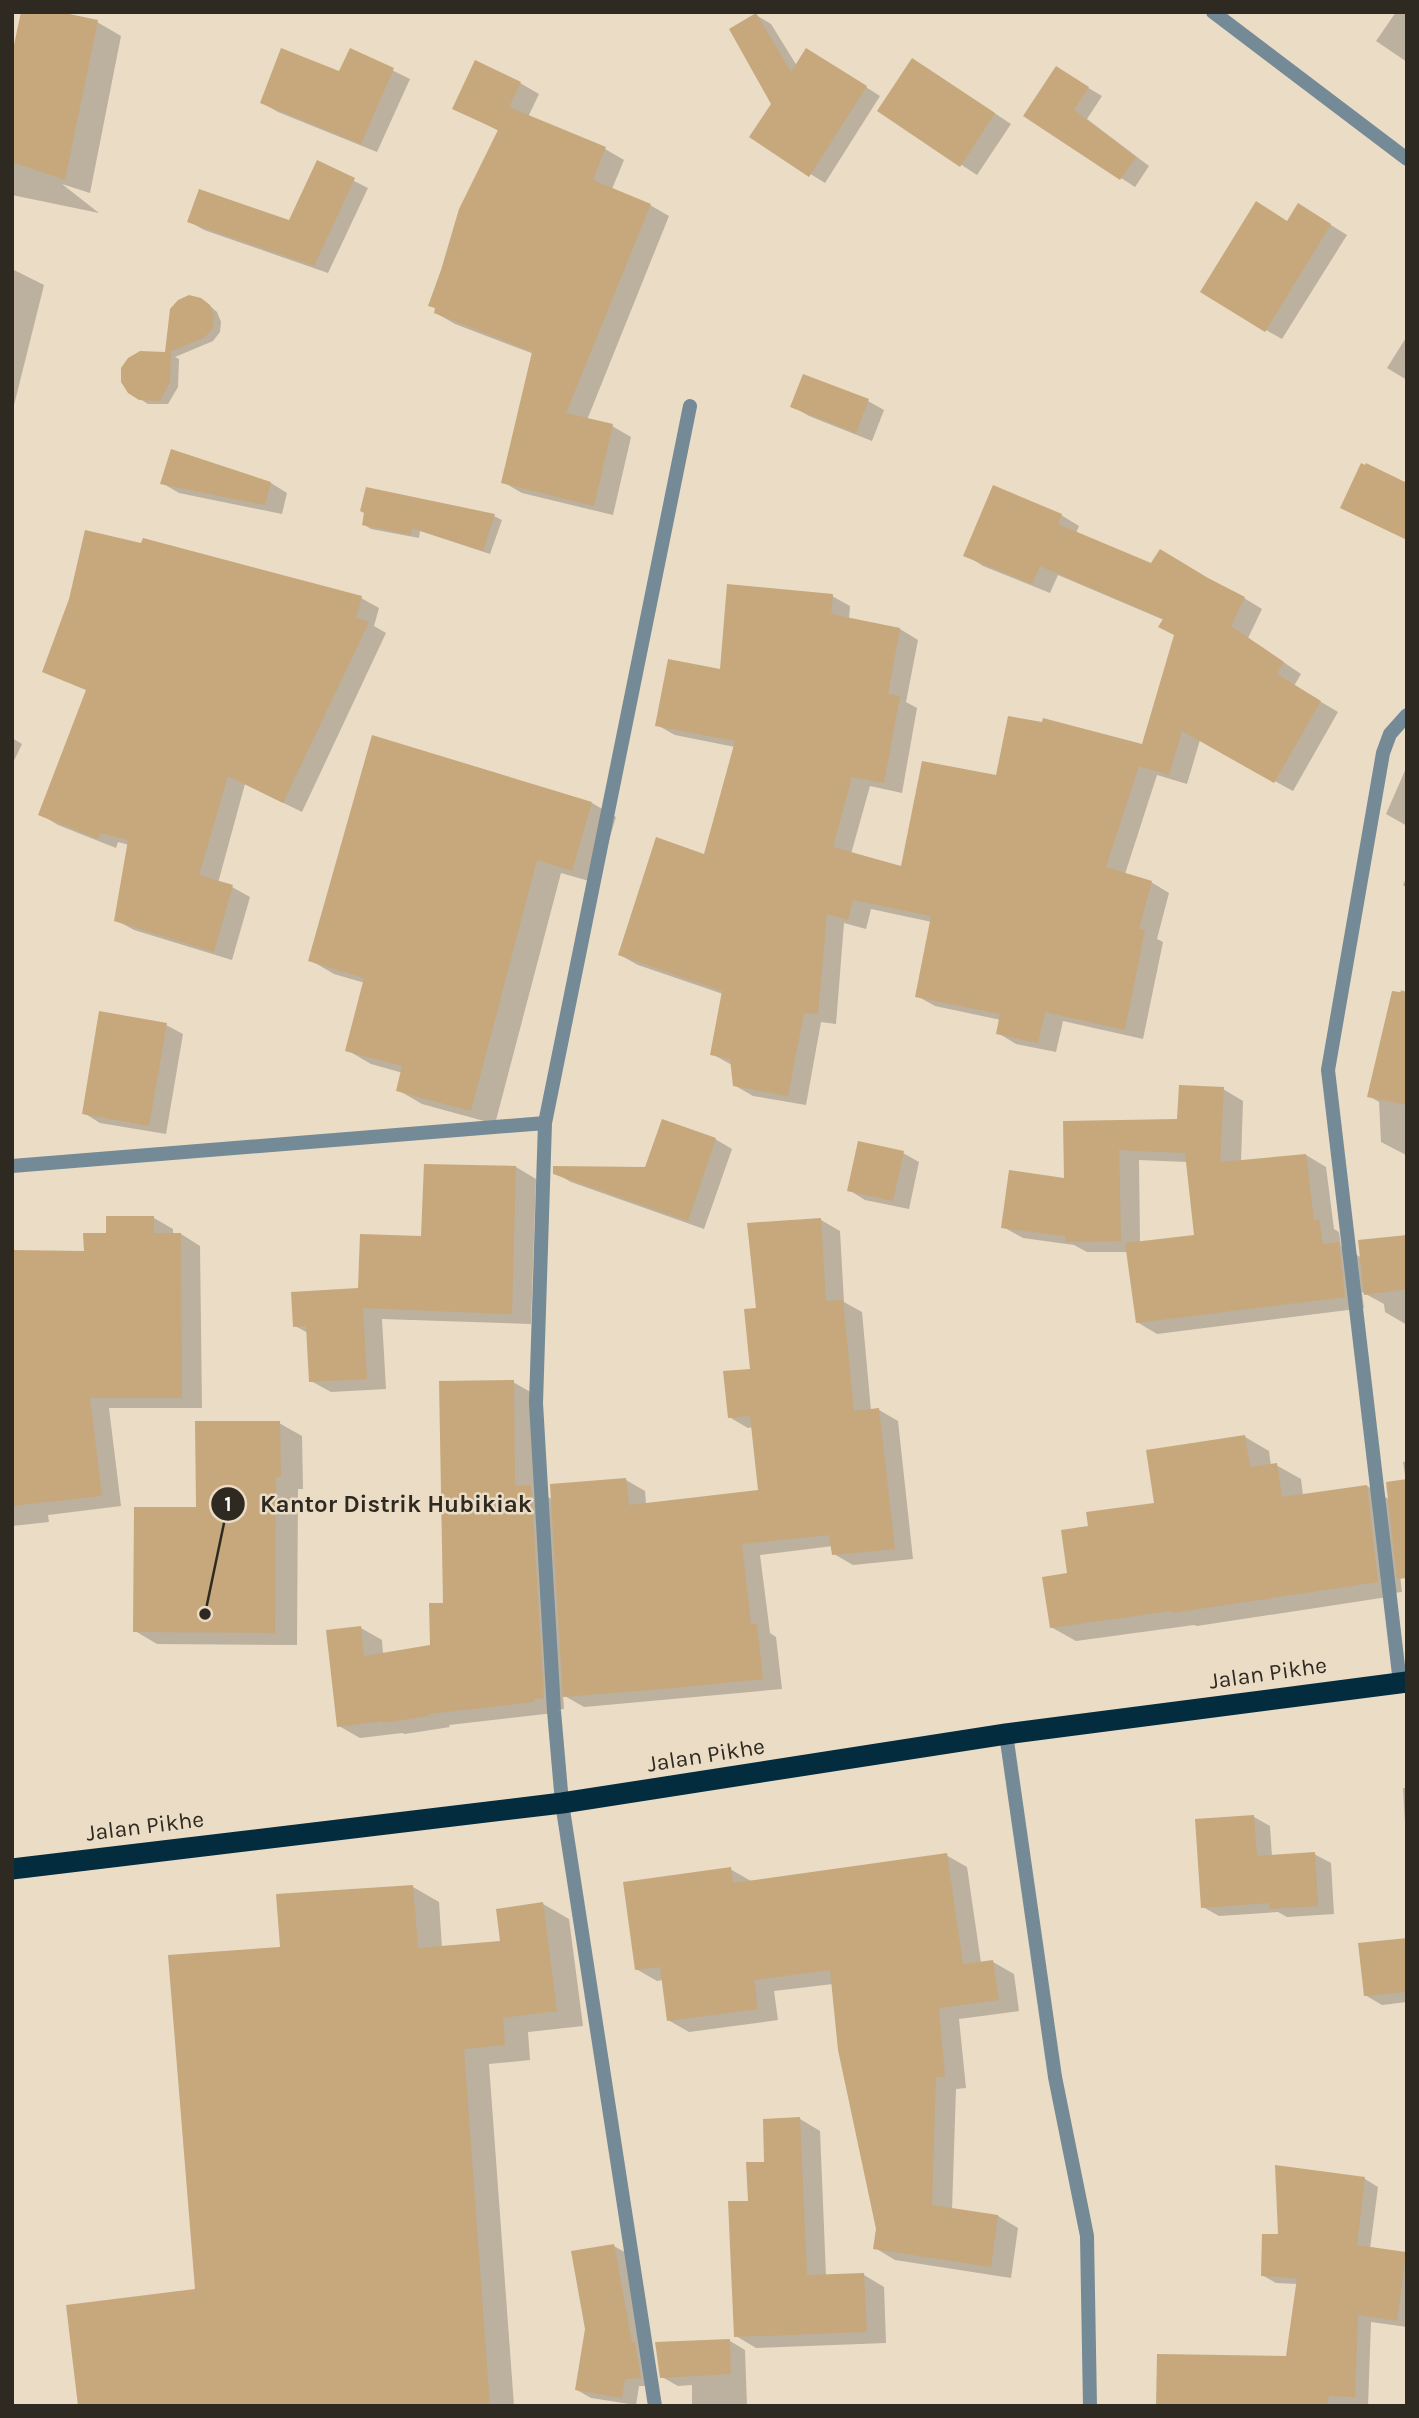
<svg xmlns="http://www.w3.org/2000/svg" width="1419" height="2418" viewBox="0 0 1419 2418" font-family="Karla,sans-serif">
	<rect width="100%" height="100%" fill="#ebdcc6"/>
	<path fill="#0003" fill-rule="evenodd" d="M 1396,12 L 1407,12 L 1407,62 L 1376,41 Z
		M 756,15 L 771,24 L 797,66 L 822,59 L 880,96 L 825,183 L 751,137 L 773,104 Z
		M 97,22 L 121,36 L 90,193 L 62,184 L 99,213 L 12,195 L 12,63 Z
		M 351,50 L 410,79 L 377,152 L 278,112 L 262,103 L 340,73 Z
		M 928,69 L 1011,124 L 977,175 L 879,111 Z
		M 1070,77 L 1102,96 L 1087,119 L 1149,166 L 1135,187 L 1026,116 Z
		M 520,83 L 539,94 L 528,117 L 605,149 L 624,160 L 612,189 L 650,205 L 669,216 L 587,420 L 612,426 L 631,437 L 613,515 L 522,493 L 503,482 L 534,354 L 455,324 L 436,313 L 499,131 L 455,108 Z
		M 318,163 L 368,188 L 328,273 L 204,230 L 190,222 L 290,222 Z
		M 1315,215 L 1347,235 L 1282,339 L 1266,330 L 1288,222 Z
		M 12,269 L 44,285 L 12,413 Z
		M 209,305 L 217,312 L 221,322 L 220,332 L 213,341 L 175,357 L 179,359 L 178,387 L 168,404 L 148,404 L 129,392 L 167,354 Z
		M 1407,336 L 1407,380 L 1387,368 Z
		M 868,401 L 884,410 L 872,441 L 809,416 L 792,406 Z
		M 162,483 L 271,483 L 287,493 L 282,514 L 179,493 Z
		M 1061,515 L 1079,526 L 1076,533 L 1152,565 L 1244,598 L 1262,609 L 1248,638 L 1301,674 L 1294,686 L 1338,712 L 1293,791 L 1200,740 L 1187,784 L 1157,775 L 1125,874 L 1151,882 L 1169,893 L 1157,939 L 1163,942 L 1143,1039 L 1063,1021 L 1056,1052 L 1016,1044 L 998,1033 L 1001,1020 L 935,1006 L 917,996 L 932,922 L 871,909 L 866,929 L 844,923 L 836,1024 L 821,1022 L 806,1105 L 753,1096 L 734,1085 L 732,1065 L 712,1054 L 723,994 L 638,965 L 620,955 L 706,856 L 735,747 L 675,735 L 657,725 L 722,671 L 832,596 L 850,606 L 849,619 L 900,629 L 918,640 L 906,702 L 917,708 L 902,793 L 870,786 L 851,854 L 903,868 L 997,777 L 1144,747 L 1176,635 L 1164,620 L 1058,575 L 1050,593 L 983,566 L 966,555 Z
		M 494,516 L 502,520 L 490,554 L 420,531 L 419,538 L 371,529 L 363,524 Z
		M 361,598 L 379,608 L 374,626 L 386,633 L 302,812 L 245,784 L 218,883 L 232,887 L 250,897 L 232,960 L 134,930 L 116,920 L 129,845 L 118,842 L 116,848 L 58,825 L 40,814 Z
		M 12,738 L 22,744 L 12,765 Z
		M 1407,766 L 1407,826 L 1386,814 Z
		M 592,803 L 616,817 L 596,883 L 561,873 L 495,1124 L 422,1104 L 398,1090 L 403,1073 L 371,1064 L 347,1050 L 365,983 L 334,974 L 310,960 Z
		M 1407,876 L 1407,888 L 1403,885 Z
		M 1401,990 L 1407,992 L 1407,1162 L 1406,1155 L 1381,1142 L 1379,1102 L 1369,1096 L 1380,1050 Z
		M 166,1025 L 183,1034 L 166,1134 L 100,1123 L 84,1113 Z
		M 1223,1089 L 1243,1101 L 1241,1162 L 1306,1155 L 1326,1167 L 1334,1229 L 1339,1232 L 1341,1246 L 1362,1258 L 1407,1237 L 1407,1325 L 1385,1312 L 1384,1304 L 1362,1292 L 1364,1308 L 1157,1334 L 1137,1322 L 1128,1252 L 1087,1252 L 1074,1245 L 1023,1238 L 1003,1227 L 1066,1180 L 1064,1123 L 1179,1120 ZM 1139,1160 L 1187,1162 L 1196,1236 L 1140,1243 Z
		M 715,1139 L 732,1149 L 704,1229 L 571,1182 L 555,1173 L 646,1169 Z
		M 903,1153 L 919,1162 L 909,1209 L 865,1200 L 849,1190 Z
		M 516,1167 L 536,1179 L 531,1324 L 382,1319 L 386,1389 L 331,1392 L 311,1381 L 308,1333 L 295,1326 L 360,1289 Z
		M 154,1218 L 173,1229 L 173,1235 L 181,1234 L 200,1246 L 202,1408 L 109,1408 L 121,1506 L 48,1515 L 49,1522 L 12,1526 L 12,1271 L 97,1271 Z
		M 821,1220 L 840,1231 L 844,1302 L 862,1312 L 871,1411 L 879,1410 L 898,1421 L 913,1559 L 853,1565 L 834,1554 L 833,1546 L 760,1555 L 770,1633 L 776,1637 L 782,1689 L 584,1707 L 563,1695 L 564,1709 L 554,1710 L 554,1713 L 449,1725 L 450,1727 L 405,1734 L 402,1733 L 360,1738 L 339,1726 L 361,1628 L 382,1640 L 383,1654 L 431,1647 L 513,1382 L 534,1394 L 536,1490 L 553,1500 L 626,1480 L 645,1491 L 646,1504 L 760,1492 L 753,1427 L 748,1428 L 729,1417 L 752,1370 L 758,1309 Z
		M 279,1423 L 302,1436 L 303,1489 L 298,1489 L 297,1645 L 157,1644 L 135,1631 L 198,1509 Z
		M 1245,1437 L 1269,1451 L 1271,1466 L 1276,1465 L 1301,1479 L 1303,1496 L 1367,1486 L 1390,1500 L 1406,1481 L 1403,1462 L 1407,1462 L 1407,1579 L 1400,1575 L 1402,1592 L 1394,1593 L 1394,1596 L 1197,1626 L 1194,1625 L 1076,1641 L 1051,1627 L 1069,1575 L 1090,1528 L 1156,1505 Z
		M 1403,1788 L 1407,1788 L 1407,1858 Z
		M 1254,1817 L 1270,1826 L 1272,1857 L 1314,1854 L 1331,1863 L 1334,1914 L 1287,1917 L 1278,1912 L 1219,1916 L 1203,1907 Z
		M 946,1855 L 967,1867 L 981,1963 L 993,1962 L 1014,1974 L 1019,2011 L 959,2019 L 966,2088 L 956,2089 L 952,2210 L 998,2216 L 1018,2228 L 1011,2278 L 895,2260 L 875,2248 L 877,2229 L 833,1984 L 774,1991 L 778,2020 L 689,2032 L 668,2020 L 663,1980 L 657,1981 L 636,1969 L 730,1869 L 751,1881 Z
		M 413,1887 L 439,1902 L 442,1948 L 502,1943 L 543,1904 L 569,1919 L 583,2026 L 528,2032 L 530,2060 L 489,2064 L 514,2406 L 80,2406 L 197,2291 L 282,1949 Z
		M 1407,1942 L 1407,2002 L 1382,2005 L 1365,1995 Z
		M 800,2119 L 820,2131 L 826,2276 L 864,2275 L 884,2287 L 886,2343 L 756,2348 L 736,2336 L 750,2202 L 766,2163 Z
		M 1365,2179 L 1378,2187 L 1370,2249 L 1407,2255 L 1407,2327 L 1371,2322 L 1368,2406 L 1158,2406 L 1288,2358 L 1298,2284 L 1276,2283 L 1262,2275 L 1280,2236 Z
		M 614,2246 L 628,2254 L 654,2386 L 639,2386 L 636,2405 L 591,2398 L 577,2390 Z
		M 730,2341 L 745,2350 L 747,2406 L 692,2406 L 692,2385 L 678,2386 L 662,2377 Z"/>
	<path fill="#c6a87c" d="M 21,12 L 60,12 L 98,20 L 65,180 L 12,162 L 12,54 Z
		M 756,13 L 791,72 L 806,48 L 867,86 L 809,177 L 749,137 L 771,104 L 729,29 Z
		M 281,48 L 339,71 L 350,48 L 394,68 L 361,144 L 260,103 Z
		M 912,58 L 995,113 L 960,167 L 877,111 Z
		M 475,60 L 521,82 L 509,107 L 606,147 L 593,180 L 651,204 L 566,413 L 613,424 L 594,506 L 501,483 L 532,352 L 434,313 L 435,308 L 428,306 L 441,270 L 459,209 L 498,130 L 452,109 Z
		M 1056,66 L 1089,87 L 1074,110 L 1136,157 L 1120,180 L 1023,116 Z
		M 317,160 L 355,178 L 314,266 L 187,222 L 199,189 L 289,220 Z
		M 1256,201 L 1287,221 L 1298,203 L 1331,224 L 1265,332 L 1200,292 Z
		M 189,295 L 201,298 L 210,305 L 214,316 L 213,328 L 205,337 L 169,352 L 171,352 L 170,382 L 160,401 L 139,400 L 128,393 L 121,382 L 121,368 L 128,358 L 140,351 L 165,352 L 170,309 L 178,300 Z
		M 803,374 L 869,399 L 856,433 L 790,407 Z
		M 171,449 L 271,482 L 265,505 L 160,484 Z
		M 1361,463 L 1365,465 L 1366,463 L 1407,483 L 1407,540 L 1340,508 Z
		M 993,485 L 1062,514 L 1058,524 L 1151,563 L 1160,549 L 1208,578 L 1245,597 L 1231,626 L 1284,662 L 1277,674 L 1321,701 L 1274,783 L 1182,731 L 1169,775 L 1139,766 L 1106,867 L 1152,881 L 1139,929 L 1145,930 L 1125,1030 L 1045,1012 L 1038,1043 L 996,1034 L 1000,1014 L 915,997 L 931,916 L 853,900 L 848,920 L 827,914 L 818,1014 L 804,1013 L 788,1096 L 733,1086 L 730,1059 L 710,1055 L 722,991 L 618,955 L 656,837 L 704,854 L 735,741 L 655,726 L 668,659 L 720,669 L 727,584 L 833,594 L 831,614 L 900,628 L 888,694 L 900,696 L 884,783 L 852,777 L 833,847 L 901,866 L 922,761 L 996,775 L 1008,716 L 1042,722 L 1043,718 L 1142,744 L 1174,635 L 1158,627 L 1163,619 L 1040,566 L 1032,584 L 963,556 Z
		M 366,487 L 495,514 L 483,551 L 412,528 L 411,535 L 362,525 L 364,513 L 360,511 Z
		M 85,530 L 141,543 L 143,538 L 362,596 L 356,618 L 369,622 L 283,803 L 228,776 L 199,875 L 233,885 L 214,952 L 114,921 L 128,840 L 100,833 L 98,839 L 38,815 L 86,690 L 42,672 L 69,599 Z
		M 372,735 L 592,802 L 572,871 L 537,860 L 471,1111 L 396,1091 L 402,1066 L 345,1051 L 364,978 L 308,961 Z
		M 1392,991 L 1407,993 L 1407,1105 L 1367,1097 Z
		M 99,1011 L 167,1023 L 149,1126 L 82,1114 Z
		M 1179,1085 L 1224,1087 L 1220,1162 L 1306,1154 L 1314,1220 L 1319,1219 L 1323,1244 L 1339,1242 L 1345,1297 L 1136,1323 L 1125,1243 L 1194,1235 L 1185,1153 L 1119,1150 L 1121,1241 L 1065,1242 L 1065,1236 L 1001,1228 L 1009,1170 L 1064,1178 L 1063,1121 L 1177,1119 Z
		M 662,1119 L 716,1138 L 688,1221 L 553,1174 L 553,1166 L 645,1167 Z
		M 858,1141 L 904,1151 L 893,1201 L 847,1191 Z
		M 424,1164 L 516,1166 L 512,1314 L 363,1308 L 367,1379 L 309,1382 L 306,1326 L 293,1327 L 291,1292 L 358,1288 L 360,1234 L 421,1236 Z
		M 106,1216 L 154,1216 L 154,1233 L 181,1233 L 182,1398 L 90,1398 L 102,1496 L 12,1506 L 12,1250 L 84,1251 L 83,1233 L 106,1233 Z
		M 821,1218 L 826,1301 L 843,1300 L 854,1411 L 879,1408 L 895,1549 L 832,1555 L 829,1535 L 742,1544 L 751,1624 L 757,1624 L 763,1679 L 674,1688 L 563,1697 L 550,1484 L 626,1478 L 629,1505 L 758,1490 L 750,1416 L 728,1418 L 723,1371 L 750,1369 L 744,1309 L 756,1308 L 747,1223 Z
		M 1407,1235 L 1407,1289 L 1364,1295 L 1358,1240 Z
		M 514,1380 L 515,1486 L 531,1485 L 544,1698 L 534,1699 L 534,1702 L 429,1714 L 429,1716 L 382,1723 L 382,1721 L 337,1727 L 326,1630 L 361,1626 L 364,1656 L 430,1645 L 429,1603 L 443,1603 L 439,1381 Z
		M 195,1421 L 280,1421 L 281,1477 L 276,1477 L 275,1633 L 133,1632 L 134,1507 L 196,1507 Z
		M 1245,1435 L 1250,1467 L 1277,1463 L 1282,1497 L 1367,1485 L 1378,1582 L 1172,1613 L 1171,1611 L 1050,1628 L 1042,1577 L 1067,1573 L 1061,1530 L 1088,1526 L 1086,1512 L 1154,1503 L 1146,1450 Z
		M 1407,1479 L 1407,1578 L 1397,1579 L 1386,1482 Z
		M 1254,1815 L 1257,1856 L 1315,1852 L 1318,1906 L 1269,1909 L 1269,1903 L 1201,1908 L 1195,1819 Z
		M 947,1853 L 963,1964 L 993,1960 L 999,2000 L 939,2008 L 945,2077 L 936,2077 L 932,2205 L 998,2215 L 991,2267 L 873,2249 L 876,2229 L 838,2050 L 830,1970 L 754,1980 L 758,2009 L 667,2021 L 660,1967 L 635,1970 L 623,1882 L 731,1867 L 733,1883 Z
		M 413,1885 L 418,1948 L 500,1941 L 496,1909 L 543,1902 L 557,2011 L 503,2018 L 505,2045 L 464,2049 L 490,2406 L 78,2406 L 66,2305 L 195,2289 L 168,1955 L 280,1947 L 276,1894 Z
		M 1407,1938 L 1407,1992 L 1364,1996 L 1358,1943 Z
		M 800,2117 L 807,2275 L 864,2273 L 867,2332 L 734,2337 L 728,2201 L 748,2201 L 746,2162 L 764,2162 L 763,2119 Z
		M 1275,2165 L 1365,2177 L 1357,2245 L 1406,2252 L 1397,2321 L 1358,2315 L 1355,2397 L 1329,2396 L 1327,2406 L 1156,2406 L 1157,2354 L 1286,2356 L 1297,2278 L 1261,2276 L 1262,2234 L 1278,2234 Z
		M 614,2244 L 632,2342 L 635,2342 L 641,2378 L 625,2379 L 622,2398 L 575,2390 L 585,2329 L 571,2251 Z
		M 730,2339 L 731,2374 L 660,2378 L 655,2342 Z"/>
	<g fill="none" stroke-linecap="round" stroke-linejoin="round">
		<path stroke="#748a96" stroke-width="14" d="M 1213,12 L 1407,159
			M 12,1166 L 545,1123
			M 1400,1683 L 1328,1070 L 1383,753 L 1390,734 L 1407,715
			M 1006,1734 L 1055,2077 L 1087,2236 L 1090,2406
			M 655,2406 L 562,1803 L 554,1711 L 536,1403 L 545,1123 L 690,406"/>
		<path stroke="#032c3f" stroke-width="21" d="M 12,1869 L 562,1803 L 1006,1734 L 1407,1682"/>
	</g>
	<g text-anchor="middle" dominant-baseline="central" stroke-width="5" stroke-linejoin="round" paint-order="stroke">
		<g font-size="23" fill="#2f2a21" stroke="#ebdcc6">
			<text transform="translate(1268 1673) rotate(-8)">Jalan Pikhe</text>
			<text transform="translate(706 1755) rotate(-9)">Jalan Pikhe</text>
			<text transform="translate(145 1826) rotate(-7)">Jalan Pikhe</text>
		</g>
	</g>
	<path fill="none" stroke="#2f2a21" stroke-width="2.5" d="M205 1614L228 1504"/>
	<g fill="#2f2a21" stroke="#ebdcc6" stroke-width="2.5">
		<circle cx="205" cy="1614" r="7"/>
		<circle cx="228" cy="1504" r="18"/>
	</g>
	<g font-size="21" text-anchor="middle" font-weight="bold" fill="#fff">
		<text x="228" y="1511">1</text>
	</g>
	<g font-size="24" text-anchor="middle" font-weight="bold" fill="#2f2a21" stroke="#ebdcc6" stroke-width="5" stroke-linejoin="round" paint-order="stroke">
		<text x="396" y="1512">Kantor Distrik Hubikiak</text>
	</g>
	<rect width="1419" height="2418" fill="none" stroke="#2f2a21" stroke-width="28"/>
</svg>
